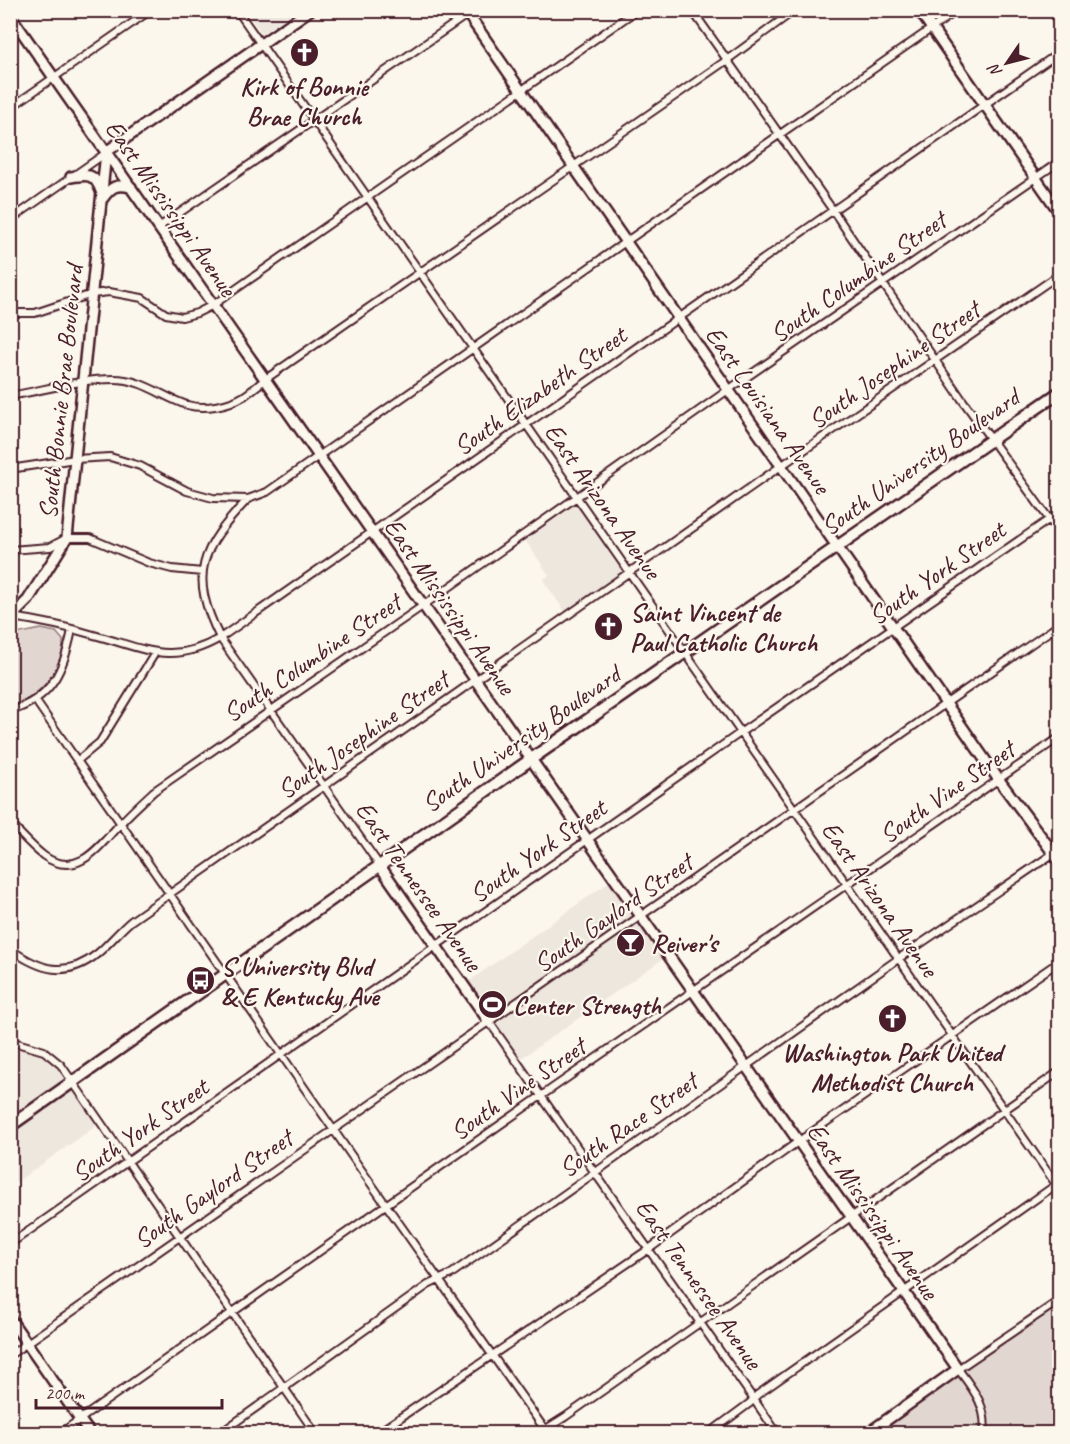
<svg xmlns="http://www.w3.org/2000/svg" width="1070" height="1444" viewBox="0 0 1070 1444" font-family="Caveat,sans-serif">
	<rect width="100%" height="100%" fill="#fbf7ec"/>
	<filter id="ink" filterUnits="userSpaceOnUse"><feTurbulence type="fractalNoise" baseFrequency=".0167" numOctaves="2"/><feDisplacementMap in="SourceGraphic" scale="12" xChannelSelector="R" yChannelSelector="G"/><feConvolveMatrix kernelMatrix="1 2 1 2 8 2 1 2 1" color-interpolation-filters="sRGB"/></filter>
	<g filter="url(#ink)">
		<path fill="#eee7de" d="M 246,11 L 295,11 L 262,34 Z
			M 573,506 L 579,508 L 622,571 L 621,575 L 566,613 L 543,580 L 549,575 L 525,540 Z
			M 612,880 L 664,958 L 519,1060 L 465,984 Z
			M 11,1044 L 52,1059 L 99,1124 L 11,1186 Z"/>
		<path fill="#e2d7d0" stroke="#967b7e" stroke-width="1.5" d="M 41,629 L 56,632 L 63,640 C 64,671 38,697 11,707 L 11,635 Z
			M 1059,1302 L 1059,1433 L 873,1434 Z"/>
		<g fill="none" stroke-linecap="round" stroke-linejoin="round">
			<defs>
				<path id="street" d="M 237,10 L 1060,1190
					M 692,10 L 832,209 L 961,398 L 1060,534
					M 10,108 L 151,10
					M 10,220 L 106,153
					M 159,227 L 474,10
					M 10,313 L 35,313 L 92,294 L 109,292 L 142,298 L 166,314 L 182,317 L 197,313 L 213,305 L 637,10
					M 10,396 C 45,390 80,379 114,379 C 143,379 162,397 187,405 C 205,410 229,405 244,396 C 253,390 261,382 270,376 L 727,60 L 795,10
					M 10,469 L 75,459 L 110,457 L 140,466 L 187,491 L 213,498 L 248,499 L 267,492 L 958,10
					M 248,499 C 201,549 188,573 220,638 L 380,866
					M 10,550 L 50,547 L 67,538 L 90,538 L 149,563 L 172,569 L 202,572
					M 11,617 C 42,621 71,628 101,637 C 147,650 174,665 220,638 L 1060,52
					M 35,700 L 360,1168 L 548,1434
					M 10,711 C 52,699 64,669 72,630
					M 77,761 L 100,742 L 155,653
					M 10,823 C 21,834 32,847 44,856 C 78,880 100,845 120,824 C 131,812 142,802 154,791 L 424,605 L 728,390 L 1060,161
					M 10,949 C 40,970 66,979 97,954 C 109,944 119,931 131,921 L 781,466 L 1060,274
					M 490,1023 L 778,1434
					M 10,1041 L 44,1051 L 61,1065 L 316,1434
					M 10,1244 L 740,733 L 1060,512
					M 10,1355 L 1060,624
					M 59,1434 L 541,1096 L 1060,737
					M 219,1434 L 428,1285 L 451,1274 L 898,959 L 1060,849
					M 376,1434 L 649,1249 L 799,1141 L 1060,961
					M 538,1434 L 565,1417 L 1060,1071
					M 708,1434 L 750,1403 L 757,1395 L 1060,1182
					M 984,1434 C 988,1407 973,1389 958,1369 L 1060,1300"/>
				<path id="secondary" d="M 465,10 L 999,780 L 1060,862
					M 919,10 L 1060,213
					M 10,15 L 958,1369 L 867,1434
					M 106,152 L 310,10
					M 71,177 C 87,174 95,173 101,191
					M 103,198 C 112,186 116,184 131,187
					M 10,618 L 28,600 L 67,538 L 106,152
					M 380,866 L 490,1023
					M 10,1319 L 90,1434"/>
				<path id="primary" d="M 10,1126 L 537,755 L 1060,392"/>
			</defs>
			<use href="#street" stroke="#4a1f2b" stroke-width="10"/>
			<use href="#secondary" stroke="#4a1f2b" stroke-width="14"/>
			<use href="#primary" stroke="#4a1f2b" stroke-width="15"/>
			<use href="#street" stroke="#fbf7ec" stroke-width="6"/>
			<use href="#secondary" stroke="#fbf7ec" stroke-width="9"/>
			<use href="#primary" stroke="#fbf7ec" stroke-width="10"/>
		</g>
	</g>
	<defs>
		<symbol id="church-disc" viewBox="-11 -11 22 22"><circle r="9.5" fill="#4a1f2b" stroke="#fbf7ec"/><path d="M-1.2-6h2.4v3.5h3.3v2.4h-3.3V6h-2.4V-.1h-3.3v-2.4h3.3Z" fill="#fff"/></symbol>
		<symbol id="bar-disc" viewBox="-11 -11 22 22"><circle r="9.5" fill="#4a1f2b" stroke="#fbf7ec"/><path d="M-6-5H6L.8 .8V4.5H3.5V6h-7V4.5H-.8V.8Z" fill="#fff"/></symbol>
		<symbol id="bus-disc" viewBox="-11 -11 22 22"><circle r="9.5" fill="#4a1f2b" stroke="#fbf7ec"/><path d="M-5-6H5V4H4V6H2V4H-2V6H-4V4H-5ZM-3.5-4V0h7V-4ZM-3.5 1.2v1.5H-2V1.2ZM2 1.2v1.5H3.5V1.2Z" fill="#fff"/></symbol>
		<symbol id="stadium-disc" viewBox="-11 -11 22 22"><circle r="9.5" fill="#4a1f2b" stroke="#fbf7ec"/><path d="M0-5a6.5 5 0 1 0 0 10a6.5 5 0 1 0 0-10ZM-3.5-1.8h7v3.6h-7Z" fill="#fff"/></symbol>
	</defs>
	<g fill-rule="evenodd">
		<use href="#church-disc" x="288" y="36" width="33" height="33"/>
		<use href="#church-disc" x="592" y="610" width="33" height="33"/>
		<use href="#bar-disc" x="614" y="926" width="33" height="33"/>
		<use href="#bus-disc" x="184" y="964" width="33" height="33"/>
		<use href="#stadium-disc" x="476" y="988" width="33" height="33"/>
		<use href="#church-disc" x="876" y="1002" width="33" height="33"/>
	</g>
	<g text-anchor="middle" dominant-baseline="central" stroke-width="4.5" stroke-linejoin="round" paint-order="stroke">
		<g font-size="26" font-weight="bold" fill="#4a1f2b" stroke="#fbf7ec" text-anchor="start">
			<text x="304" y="86" text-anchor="middle">Kirk of Bonnie<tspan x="304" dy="30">Brae Church</tspan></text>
			<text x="630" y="612">Saint Vincent de<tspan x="630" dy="30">Paul Catholic Church</tspan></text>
			<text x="651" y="943">Reiver's</text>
			<text x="221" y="966">S University Blvd<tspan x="221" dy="30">&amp; E Kentucky Ave</tspan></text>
			<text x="513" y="1005">Center Strength</text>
			<text x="892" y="1052" text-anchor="middle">Washington Park United<tspan x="892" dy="30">Methodist Church</tspan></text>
		</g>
		<g font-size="26" fill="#4a1f2b" stroke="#fbf7ec">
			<text transform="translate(171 208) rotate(55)">East Mississippi Avenue</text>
			<text transform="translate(858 277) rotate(-35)">South Columbine Street</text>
			<text transform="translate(894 365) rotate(-35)">South Josephine Street</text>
			<text transform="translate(540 391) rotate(-35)">South Elizabeth Street</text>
			<text transform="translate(61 392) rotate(-84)">South Bonnie Brae Boulevard</text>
			<text transform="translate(768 410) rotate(55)">East Louisiana Avenue</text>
			<text transform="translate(920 462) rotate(-35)">South University Boulevard</text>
			<text transform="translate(603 501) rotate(55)">East Arizona Avenue</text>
			<text transform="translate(937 573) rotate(-35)">South York Street</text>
			<text transform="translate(450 606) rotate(55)">East Mississippi Avenue</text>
			<text transform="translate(312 658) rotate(-34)">South Columbine Street</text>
			<text transform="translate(363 735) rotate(-35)">South Josephine Street</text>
			<text transform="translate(521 739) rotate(-35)">South University Boulevard</text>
			<text transform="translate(947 792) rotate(-35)">South Vine Street</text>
			<text transform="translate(538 851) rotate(-35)">South York Street</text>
			<text transform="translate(419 886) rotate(55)">East Tennessee Avenue</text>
			<text transform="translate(880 899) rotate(55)">East Arizona Avenue</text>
			<text transform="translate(613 913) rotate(-35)">South Gaylord Street</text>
			<text transform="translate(518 1089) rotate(-35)">South Vine Street</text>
			<text transform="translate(628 1125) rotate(-35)">South Race Street</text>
			<text transform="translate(140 1130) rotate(-35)">South York Street</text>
			<text transform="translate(213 1189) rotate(-35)">South Gaylord Street</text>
			<text transform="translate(873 1211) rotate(55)">East Mississippi Avenue</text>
			<text transform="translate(699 1284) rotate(55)">East Tennessee Avenue</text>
		</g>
	</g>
	<rect width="1070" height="1444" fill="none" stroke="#fbf7ec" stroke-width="36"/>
	<rect x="18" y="18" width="1034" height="1408" fill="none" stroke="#4a1f2b" stroke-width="2" filter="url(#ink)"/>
	<g transform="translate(1007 63) rotate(235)" stroke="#fbf7ec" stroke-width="4.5" paint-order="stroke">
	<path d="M0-4.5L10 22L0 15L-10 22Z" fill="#4a1f2b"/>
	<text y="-9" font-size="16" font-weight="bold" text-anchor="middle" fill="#4a1f2b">N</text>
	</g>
	<path d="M36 1399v9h186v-9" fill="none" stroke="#4a1f2b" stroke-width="3"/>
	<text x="45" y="1399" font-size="18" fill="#4a1f2b" stroke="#fbf7ec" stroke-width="4.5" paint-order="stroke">200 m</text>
</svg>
